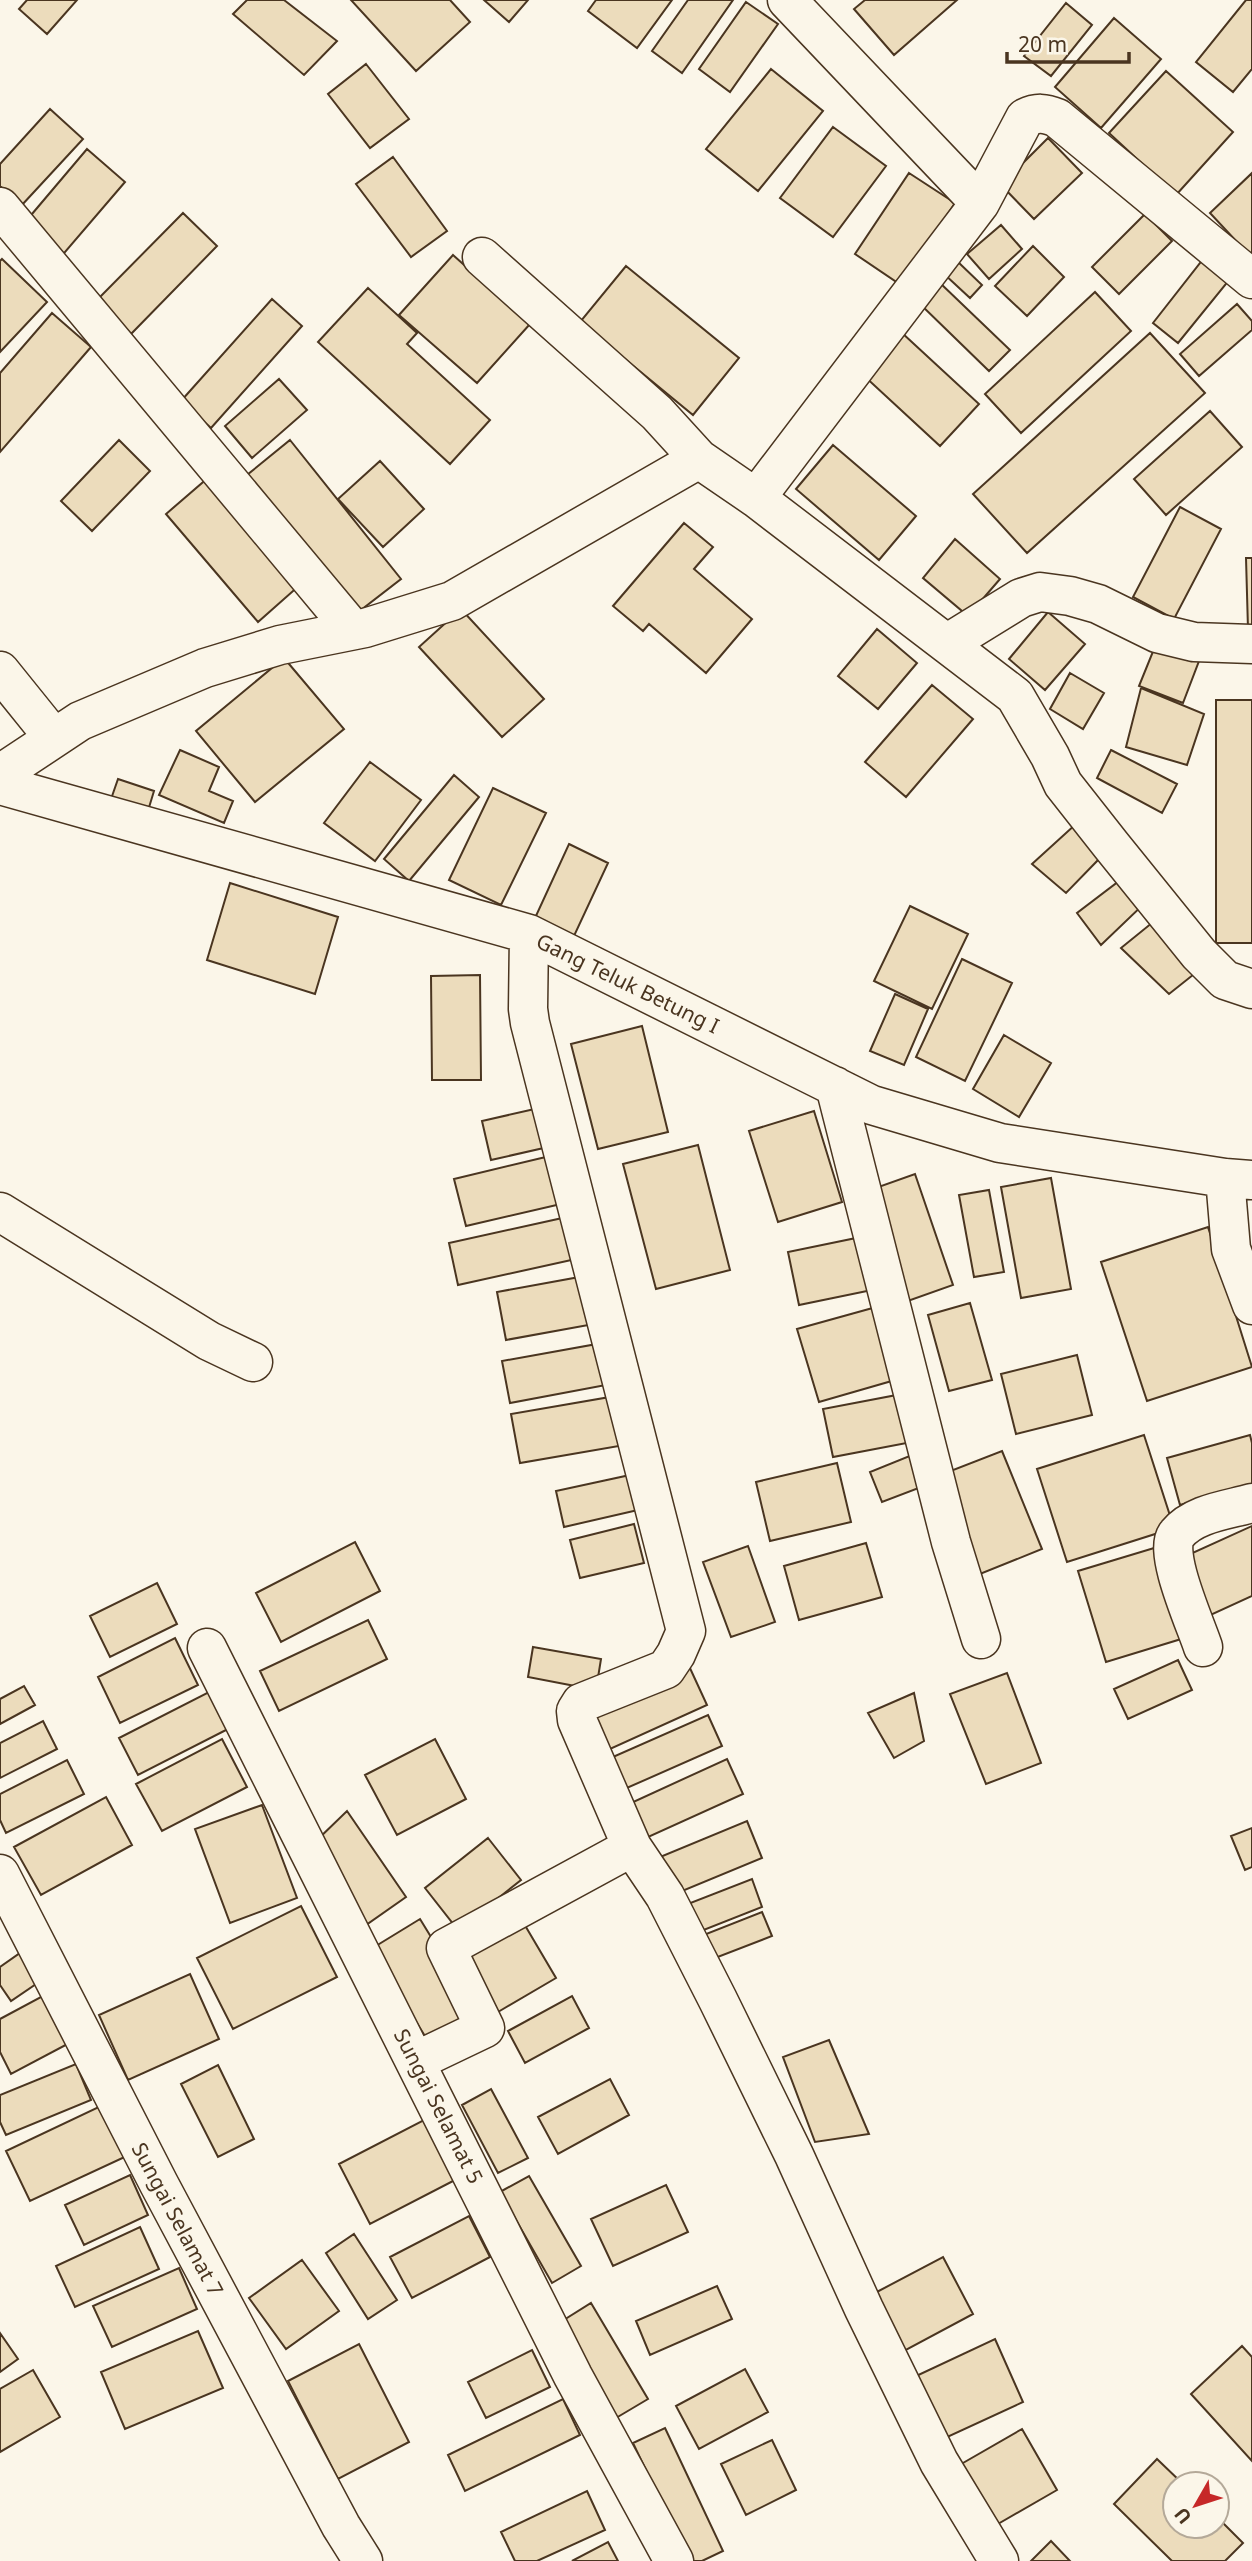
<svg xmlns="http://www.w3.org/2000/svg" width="1252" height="2561" viewBox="0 0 1252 2561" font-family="'Noto Sans',sans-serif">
	<rect width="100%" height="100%" fill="#fbf6e9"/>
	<path fill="#ecdcbc" stroke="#4a3520" stroke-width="2" d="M 27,0 L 77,0 L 47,34 L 19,9 Z
		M 247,0 L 284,0 L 337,41 L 304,75 L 233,14 Z
		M 351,0 L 450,0 L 470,22 L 416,71 Z
		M 484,0 L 528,0 L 509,22 Z
		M 596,0 L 672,0 L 637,48 L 588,11 Z
		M 688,0 L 733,0 L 682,73 L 652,51 Z
		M 865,0 L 957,0 L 894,55 L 854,9 Z
		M 1246,0 L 1252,0 L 1252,69 L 1233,92 L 1196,62 Z
		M 746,2 L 778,24 L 730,92 L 699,69 Z
		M 1066,3 L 1092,25 L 1051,76 L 1024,56 Z
		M 1114,18 L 1161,59 L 1101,128 L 1055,87 Z
		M 366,64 L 409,119 L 370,148 L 328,94 Z
		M 771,69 L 823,111 L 758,191 L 706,149 Z
		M 1166,71 L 1233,132 L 1176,195 L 1109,133 Z
		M 50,109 L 83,139 L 21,206 L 0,186 L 0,164 Z
		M 833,127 L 886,166 L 833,237 L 780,198 Z
		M 1048,138 L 1082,173 L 1034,219 L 1001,185 Z
		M 87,149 L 125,182 L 59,259 L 21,227 Z
		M 393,157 L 447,231 L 411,257 L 356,184 Z
		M 909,173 L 955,203 L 901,285 L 855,254 Z
		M 1252,173 L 1252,258 L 1210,213 Z
		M 183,213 L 217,246 L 131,334 L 97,300 Z
		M 1145,214 L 1172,241 L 1119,294 L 1092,267 Z
		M 1001,225 L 1022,249 L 989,279 L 967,254 Z
		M 1033,246 L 1064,277 L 1027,316 L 995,286 Z
		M 453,255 L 530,324 L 477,383 L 399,315 Z
		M 1204,258 L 1230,279 L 1178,343 L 1153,323 Z
		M 2,259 L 47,302 L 0,352 L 0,261 Z
		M 956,260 L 982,285 L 970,298 L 943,273 Z
		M 626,266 L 739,358 L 693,415 L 580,322 Z
		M 939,282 L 1010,350 L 989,371 L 919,303 Z
		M 368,288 L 417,333 L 407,344 L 490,420 L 450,464 L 318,342 Z
		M 1095,292 L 1131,331 L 1021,433 L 985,394 Z
		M 272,299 L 302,326 L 211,428 L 181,401 Z
		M 1237,304 L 1252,321 L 1252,330 L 1199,376 L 1180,354 Z
		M 52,313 L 91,347 L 0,452 L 0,373 Z
		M 901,332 L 979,404 L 940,446 L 862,374 Z
		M 1150,333 L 1205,393 L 1027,553 L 973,494 Z
		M 279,379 L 307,410 L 252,458 L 225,426 Z
		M 1210,411 L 1242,447 L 1166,515 L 1134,479 Z
		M 119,440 L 150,471 L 92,531 L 61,501 Z
		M 290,440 L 401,579 L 357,613 L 247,475 Z
		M 833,445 L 916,516 L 879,560 L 796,489 Z
		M 380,461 L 424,509 L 383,547 L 338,499 Z
		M 209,477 L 301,584 L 258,622 L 166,514 Z
		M 1180,507 L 1221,529 L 1174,619 L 1133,597 Z
		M 684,523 L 713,547 L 694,569 L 752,619 L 706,673 L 649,624 L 643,631 L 613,606 Z
		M 955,539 L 1000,579 L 968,616 L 923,578 Z
		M 1246,558 L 1252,558 L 1252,629 L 1248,629 Z
		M 461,609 L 544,699 L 502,737 L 419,647 Z
		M 1048,612 L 1085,644 L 1045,690 L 1009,659 Z
		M 877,629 L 917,663 L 878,709 L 838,676 Z
		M 1156,644 L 1199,661 L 1183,703 L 1139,686 Z
		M 284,658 L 344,729 L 255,802 L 196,731 Z
		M 1070,673 L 1104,693 L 1083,729 L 1050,709 Z
		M 932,685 L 973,719 L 906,797 L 865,762 Z
		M 1141,688 L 1204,714 L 1187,765 L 1126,747 Z
		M 1216,700 L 1252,700 L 1252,943 L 1216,943 Z
		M 180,750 L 219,767 L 209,791 L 233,801 L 224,823 L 159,795 Z
		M 1111,750 L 1177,784 L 1162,813 L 1097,778 Z
		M 370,762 L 421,800 L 375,861 L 324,823 Z
		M 454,775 L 479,797 L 409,881 L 384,859 Z
		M 118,779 L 154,791 L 147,814 L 110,802 Z
		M 493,788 L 546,813 L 501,905 L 449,880 Z
		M 1077,823 L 1099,859 L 1066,893 L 1032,864 Z
		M 569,844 L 608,863 L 574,936 L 535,918 Z
		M 1127,875 L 1147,901 L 1101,945 L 1077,913 Z
		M 230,883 L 338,917 L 315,994 L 207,960 Z
		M 910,906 L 968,934 L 932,1009 L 874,981 Z
		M 1158,918 L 1203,967 L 1169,994 L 1121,948 Z
		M 962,959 L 1012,983 L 965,1081 L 916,1057 Z
		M 480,975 L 481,1080 L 432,1080 L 431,976 Z
		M 895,994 L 928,1009 L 904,1065 L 870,1051 Z
		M 642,1026 L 668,1132 L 598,1149 L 571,1044 Z
		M 1004,1035 L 1051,1063 L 1019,1117 L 973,1089 Z
		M 548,1106 L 557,1145 L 491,1160 L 482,1121 Z
		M 814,1111 L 842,1202 L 778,1222 L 749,1131 Z
		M 698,1145 L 730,1270 L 656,1289 L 623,1164 Z
		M 550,1156 L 561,1204 L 466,1226 L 454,1179 Z
		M 915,1174 L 953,1285 L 905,1302 L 867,1191 Z
		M 1051,1178 L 1071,1289 L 1021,1298 L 1001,1187 Z
		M 989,1190 L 1004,1272 L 974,1277 L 959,1195 Z
		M 567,1217 L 576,1259 L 458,1285 L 449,1243 Z
		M 1208,1227 L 1252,1367 L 1147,1401 L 1101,1262 Z
		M 861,1237 L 872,1290 L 799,1305 L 788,1252 Z
		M 585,1276 L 594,1324 L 506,1340 L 497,1292 Z
		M 970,1303 L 992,1380 L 949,1391 L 928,1315 Z
		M 887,1304 L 909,1376 L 819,1402 L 797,1329 Z
		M 597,1344 L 606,1385 L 510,1403 L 502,1361 Z
		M 1077,1355 L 1092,1415 L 1016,1434 L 1001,1374 Z
		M 902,1394 L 912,1442 L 833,1457 L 823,1409 Z
		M 610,1397 L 619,1446 L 520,1463 L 511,1414 Z
		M 1144,1435 L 1174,1528 L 1067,1562 L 1037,1469 Z
		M 1250,1435 L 1252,1443 L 1252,1485 L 1180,1505 L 1167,1458 Z
		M 1002,1451 L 1042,1549 L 975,1576 L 935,1477 Z
		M 912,1455 L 924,1486 L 882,1502 L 870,1472 Z
		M 837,1463 L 851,1522 L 770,1541 L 756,1482 Z
		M 630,1475 L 638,1510 L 564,1527 L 556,1491 Z
		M 634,1524 L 644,1563 L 580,1578 L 570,1540 Z
		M 1252,1526 L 1252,1596 L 1204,1618 L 1177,1560 Z
		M 355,1542 L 380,1591 L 281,1642 L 256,1593 Z
		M 866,1543 L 882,1597 L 799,1620 L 784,1566 Z
		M 1164,1545 L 1191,1636 L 1106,1662 L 1078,1571 Z
		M 748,1546 L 775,1622 L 731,1637 L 703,1562 Z
		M 157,1583 L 177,1624 L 110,1657 L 90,1616 Z
		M 368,1620 L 387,1659 L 279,1711 L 260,1671 Z
		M 175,1638 L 198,1685 L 120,1723 L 98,1677 Z
		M 533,1647 L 601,1659 L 596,1690 L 528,1677 Z
		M 1178,1660 L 1192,1690 L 1128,1719 L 1114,1689 Z
		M 689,1666 L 707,1705 L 599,1754 L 581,1716 Z
		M 1007,1673 L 1041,1763 L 986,1784 L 950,1694 Z
		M 24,1686 L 35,1705 L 0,1724 L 0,1699 Z
		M 209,1692 L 228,1729 L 138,1775 L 119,1738 Z
		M 914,1693 L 924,1741 L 894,1758 L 868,1713 Z
		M 708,1715 L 722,1746 L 620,1791 L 606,1760 Z
		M 43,1721 L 57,1749 L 0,1778 L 0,1743 Z
		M 222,1739 L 247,1787 L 162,1831 L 136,1784 Z
		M 435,1739 L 466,1799 L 397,1835 L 365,1775 Z
		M 727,1759 L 743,1794 L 646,1838 L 631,1803 Z
		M 67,1760 L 84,1794 L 6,1833 L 0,1820 L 0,1794 Z
		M 106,1797 L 132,1845 L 41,1895 L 14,1847 Z
		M 262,1805 L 297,1898 L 230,1923 L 195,1829 Z
		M 347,1811 L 406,1897 L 366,1925 L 314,1843 Z
		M 747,1821 L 762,1858 L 675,1894 L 660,1857 Z
		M 1252,1828 L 1252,1867 L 1245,1870 L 1231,1836 Z
		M 488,1838 L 521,1880 L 458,1930 L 425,1888 Z
		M 752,1879 L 762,1907 L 691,1935 L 680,1907 Z
		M 301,1906 L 337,1977 L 233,2029 L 197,1958 Z
		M 762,1912 L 772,1936 L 710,1960 L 701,1936 Z
		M 420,1919 L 477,2012 L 428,2041 L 371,1949 Z
		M 523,1922 L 556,1978 L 498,2012 L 465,1956 Z
		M 20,1953 L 39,1982 L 11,2001 L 0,1985 L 0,1967 Z
		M 190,1974 L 219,2039 L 128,2080 L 99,2015 Z
		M 52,1991 L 77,2039 L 11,2074 L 0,2052 L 0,2019 Z
		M 572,1996 L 589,2028 L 525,2063 L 508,2031 Z
		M 829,2040 L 869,2134 L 815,2142 L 783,2057 Z
		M 76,2064 L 91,2100 L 6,2135 L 0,2122 L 0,2095 Z
		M 218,2065 L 254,2139 L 218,2157 L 181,2084 Z
		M 610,2079 L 629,2115 L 558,2154 L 538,2117 Z
		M 491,2089 L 528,2158 L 498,2173 L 462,2105 Z
		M 105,2104 L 129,2155 L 30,2201 L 6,2151 Z
		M 424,2120 L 455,2180 L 370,2224 L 339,2164 Z
		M 130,2175 L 148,2215 L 84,2245 L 65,2205 Z
		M 529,2176 L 581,2266 L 552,2283 L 500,2192 Z
		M 666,2185 L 688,2232 L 613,2266 L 591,2219 Z
		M 469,2216 L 490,2257 L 412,2298 L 390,2257 Z
		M 140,2227 L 159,2269 L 75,2307 L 56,2266 Z
		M 354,2234 L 397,2300 L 368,2319 L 326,2253 Z
		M 943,2257 L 973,2314 L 904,2351 L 873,2294 Z
		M 302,2260 L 339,2311 L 286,2349 L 249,2298 Z
		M 179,2268 L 197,2309 L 112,2347 L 93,2306 Z
		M 717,2286 L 732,2319 L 650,2355 L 636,2321 Z
		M 591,2303 L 648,2399 L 616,2418 L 559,2323 Z
		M 198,2331 L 223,2388 L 125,2429 L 101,2372 Z
		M 0,2333 L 18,2359 L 0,2372 Z
		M 995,2339 L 1023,2402 L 943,2439 L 914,2377 Z
		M 359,2344 L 409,2442 L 338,2479 L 288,2381 Z
		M 1242,2346 L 1252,2357 L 1252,2461 L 1191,2394 Z
		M 532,2350 L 550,2387 L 486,2418 L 468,2382 Z
		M 745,2369 L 768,2412 L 699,2449 L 676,2406 Z
		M 33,2370 L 60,2417 L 0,2452 L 0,2389 Z
		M 563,2399 L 580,2435 L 465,2491 L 448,2455 Z
		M 665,2428 L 723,2551 L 702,2561 L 689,2561 L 633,2443 Z
		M 1022,2429 L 1057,2490 L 991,2528 L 956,2467 Z
		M 772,2440 L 796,2490 L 746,2515 L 721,2464 Z
		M 1157,2459 L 1183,2484 L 1175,2484 L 1175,2526 L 1217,2526 L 1217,2517 L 1243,2543 L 1225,2561 L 1172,2561 L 1114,2504 Z
		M 587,2491 L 605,2530 L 537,2561 L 515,2561 L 501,2532 Z
		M 1051,2541 L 1070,2561 L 1031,2561 Z
		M 608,2542 L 618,2561 L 572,2561 Z"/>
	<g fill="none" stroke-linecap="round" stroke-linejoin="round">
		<defs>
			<path id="minor" d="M 787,0 L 980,203 L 1025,118 C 1037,112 1045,113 1057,118 L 1252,279
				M 0,207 L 353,630
				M 482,257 L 657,413 L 699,459
				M 756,498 L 980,203
				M 948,643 L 1021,598 L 1040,592 L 1070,596 L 1098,604 L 1157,633 L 1194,642 L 1252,644
				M 0,671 L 54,738
				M 0,774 L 80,721 L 205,668 L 280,645 L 365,628 L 452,601 L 699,459 L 756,498 L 1015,696 L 1050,756 L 1063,784 L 1111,845 L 1199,954 L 1225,980 L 1252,989
				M 0,785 L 529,934 L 872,1105 L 1000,1143 L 1225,1178 L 1252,1180
				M 529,934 L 528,1009 L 530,1023 L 686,1631 L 676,1654 L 666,1669 L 581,1703 L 576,1711 L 577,1720 L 632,1847 L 665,1896 L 718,2000 L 794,2155 L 864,2309 L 939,2462 L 999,2561
				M 835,1086 L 951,1542 L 981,1639
				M 1225,1178 L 1231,1249 L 1252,1305
				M 0,1212 L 209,1341 L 253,1362
				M 1203,1647 C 1196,1625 1162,1551 1177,1534 C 1194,1513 1228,1510 1252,1503
				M 207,1648 L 573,2376 L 674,2561
				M 0,1874 L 159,2184 L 341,2526 L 363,2561
				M 416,2061 L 485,2028 L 446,1948 L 632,1847"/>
		</defs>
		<use href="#minor" stroke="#4a3520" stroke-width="41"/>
		<use href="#minor" stroke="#fbf6e9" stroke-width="38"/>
	</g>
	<g text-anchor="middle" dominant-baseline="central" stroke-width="5" stroke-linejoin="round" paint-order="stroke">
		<g font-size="21" fill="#4a3520" stroke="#fbf6e9">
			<text transform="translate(628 983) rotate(26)">Gang Teluk Betung I</text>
			<text transform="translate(439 2106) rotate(63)">Sungai Selamat 5</text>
			<text transform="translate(178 2219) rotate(62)">Sungai Selamat 7</text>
		</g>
	</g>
	<g transform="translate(1196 2505) rotate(231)"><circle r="33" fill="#fbf6e9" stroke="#b4a999" stroke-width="2"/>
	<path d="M0-5L12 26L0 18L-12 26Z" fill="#c62828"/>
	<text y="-10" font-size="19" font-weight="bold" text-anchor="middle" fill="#4a3520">U</text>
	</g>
	<path d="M1007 52v10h122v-10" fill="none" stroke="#4a3520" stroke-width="3.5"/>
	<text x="1018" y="52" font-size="21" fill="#4a3520" stroke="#fbf6e9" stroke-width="5" paint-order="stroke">20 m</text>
</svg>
